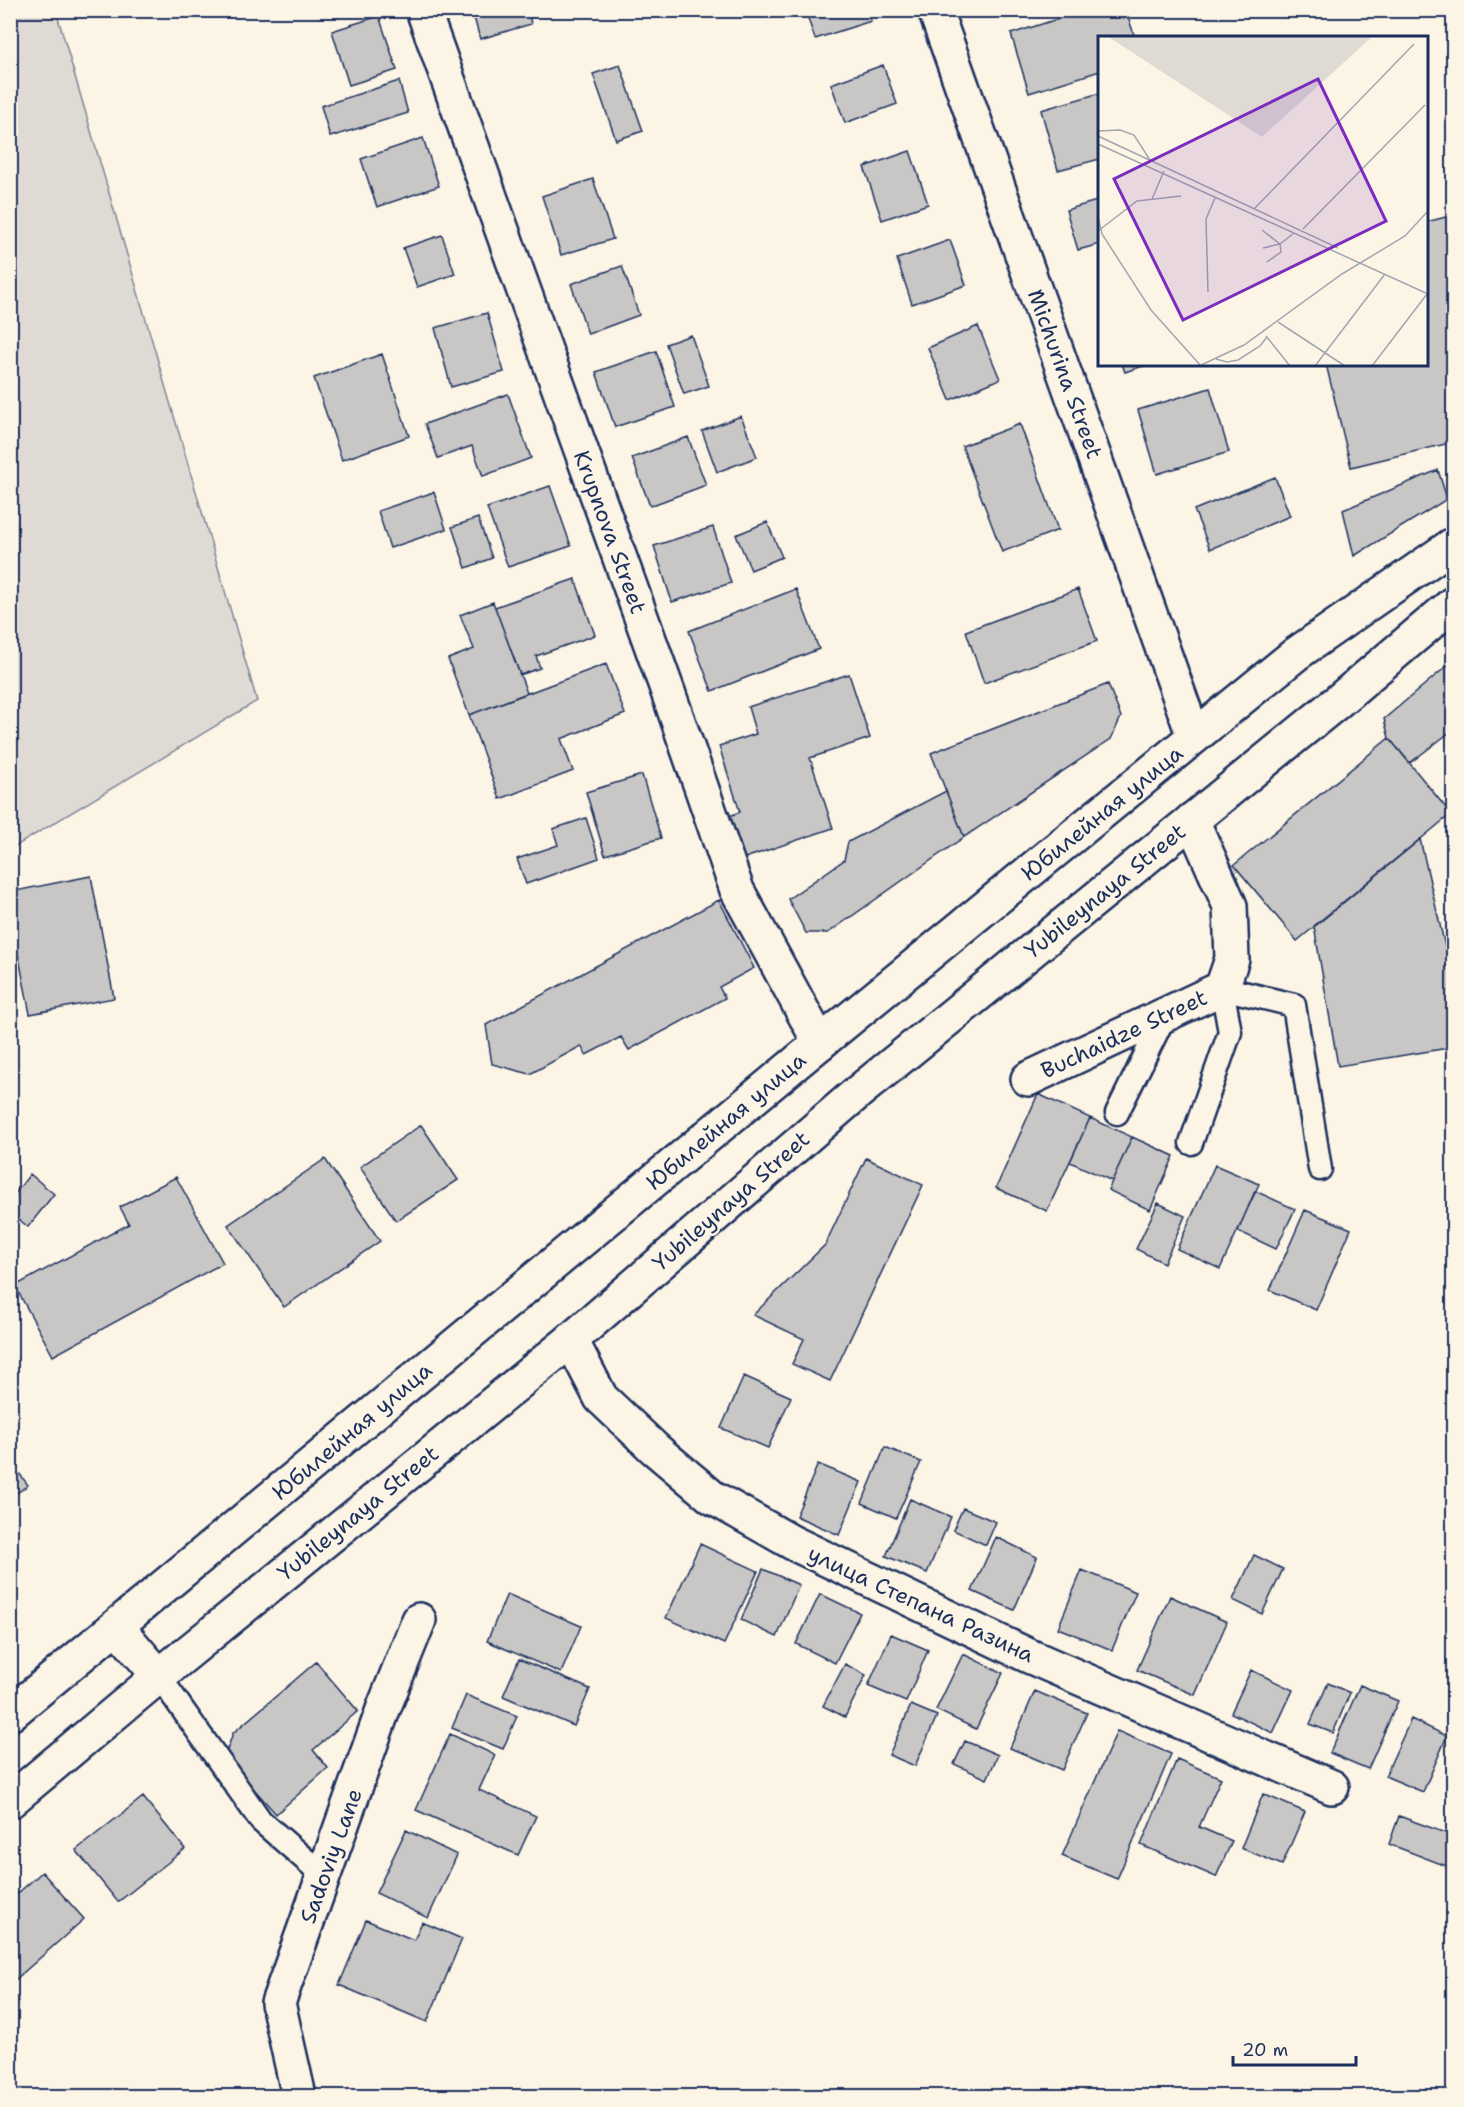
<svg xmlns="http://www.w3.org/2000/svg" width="1464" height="2107" viewBox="0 0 1464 2107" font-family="'Shantell Sans',sans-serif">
	<rect width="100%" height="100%" fill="#fcf5e5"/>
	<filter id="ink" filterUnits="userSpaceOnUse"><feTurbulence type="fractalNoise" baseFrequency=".0167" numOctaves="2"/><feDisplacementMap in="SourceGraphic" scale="12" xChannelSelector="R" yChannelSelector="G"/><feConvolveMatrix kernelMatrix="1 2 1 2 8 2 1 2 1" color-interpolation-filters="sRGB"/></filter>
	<g filter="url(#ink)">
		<path fill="#dfdbd4" stroke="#7d8599" stroke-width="1.5" d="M 11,10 L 56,11 L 257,701 L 11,849 Z"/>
		<path fill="#c8c7c6" stroke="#1b2f5e" stroke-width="1.5" d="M 472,10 L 528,10 L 531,24 L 480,39 Z
			M 805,10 L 867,10 L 871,21 L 815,39 Z
			M 1085,10 L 1126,10 L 1135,38 L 1100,38 L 1100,71 L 1029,93 L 1011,34 Z
			M 379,16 L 397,70 L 349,85 L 332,31 Z
			M 620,65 L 643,131 L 616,140 L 593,74 Z
			M 883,65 L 897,104 L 845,123 L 831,84 Z
			M 399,81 L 408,113 L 330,137 L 321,106 Z
			M 1100,93 L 1100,159 L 1058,170 L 1041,110 Z
			M 423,138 L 439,186 L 377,207 L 361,159 Z
			M 910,151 L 928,204 L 882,220 L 864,167 Z
			M 593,179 L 613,239 L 561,255 L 542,196 Z
			M 1100,200 L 1100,244 L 1078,250 L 1066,210 Z
			M 1454,215 L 1454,442 L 1351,467 L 1326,364 L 1426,364 L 1426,222 Z
			M 442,235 L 455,274 L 417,287 L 403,248 Z
			M 950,240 L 966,285 L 912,304 L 897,259 Z
			M 622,266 L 639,315 L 588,334 L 571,284 Z
			M 487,313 L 504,372 L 451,387 L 435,328 Z
			M 978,326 L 1000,379 L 950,400 L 928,348 Z
			M 691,335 L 709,386 L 684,394 L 666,344 Z
			M 656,351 L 675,407 L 615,427 L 596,372 Z
			M 382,354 L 409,436 L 342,460 L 314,378 Z
			M 1122,364 L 1149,364 L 1125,372 Z
			M 1210,388 L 1229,452 L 1157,474 L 1138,410 Z
			M 508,394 L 531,458 L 483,476 L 472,446 L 438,458 L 425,424 Z
			M 741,416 L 757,457 L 717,472 L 702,431 Z
			M 1020,424 L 1058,530 L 1002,552 L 962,446 Z
			M 688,437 L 706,485 L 650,506 L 632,458 Z
			M 1438,470 L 1447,499 L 1354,556 L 1343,510 Z
			M 1275,477 L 1290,516 L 1210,549 L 1194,510 Z
			M 550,486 L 571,546 L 508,567 L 487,508 Z
			M 434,492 L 446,529 L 390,548 L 378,511 Z
			M 478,518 L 492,558 L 466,568 L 452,527 Z
			M 767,522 L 782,557 L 751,570 L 736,535 Z
			M 713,527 L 731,583 L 672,602 L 654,546 Z
			M 575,579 L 595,635 L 536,656 L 540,668 L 520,675 L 495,607 Z
			M 796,589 L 819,649 L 712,691 L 689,631 Z
			M 1078,589 L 1097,641 L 984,683 L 966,631 Z
			M 493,602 L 527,693 L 469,715 L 448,659 L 474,649 L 460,615 Z
			M 1454,660 L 1454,729 L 1410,763 L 1389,738 L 1384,719 Z
			M 606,664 L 625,714 L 561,739 L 573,771 L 500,799 L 469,715 Z
			M 849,674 L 870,738 L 810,758 L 833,828 L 742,859 L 727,817 L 740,812 L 719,746 L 756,734 L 748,707 Z
			M 1108,684 L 1121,717 L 1111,739 L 964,837 L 931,753 Z
			M 1389,738 L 1451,814 L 1297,941 L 1234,865 Z
			M 642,775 L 661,838 L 605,855 L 586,792 Z
			M 946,791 L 964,837 L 828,933 L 806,933 L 788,899 L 844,860 L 848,842 Z
			M 586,818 L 599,858 L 526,884 L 517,859 L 558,845 L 553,829 Z
			M 1420,839 L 1454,985 L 1454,1047 L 1338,1066 L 1314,926 Z
			M 91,876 L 114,998 L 30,1014 L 10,913 L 10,892 Z
			M 719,900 L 754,968 L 719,987 L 725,998 L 629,1050 L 621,1037 L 586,1055 L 581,1046 L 530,1074 L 492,1064 L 486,1025 Z
			M 1038,1094 L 1090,1118 L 1047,1211 L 996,1188 Z
			M 1090,1118 L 1132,1137 L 1112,1181 L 1070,1162 Z
			M 421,1125 L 458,1180 L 396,1221 L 360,1167 Z
			M 1132,1137 L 1174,1156 L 1150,1210 L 1108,1190 Z
			M 866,1158 L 923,1185 L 830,1381 L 792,1364 L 804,1339 L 753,1315 L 825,1245 Z
			M 325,1159 L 380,1241 L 284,1307 L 228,1225 Z
			M 1215,1165 L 1259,1184 L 1220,1269 L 1177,1249 Z
			M 30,1174 L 54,1194 L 28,1227 L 10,1212 L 10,1200 Z
			M 176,1177 L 223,1263 L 53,1356 L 15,1286 L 129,1224 L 120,1207 Z
			M 1255,1191 L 1295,1209 L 1276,1249 L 1238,1231 Z
			M 1158,1203 L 1185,1216 L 1164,1263 L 1136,1249 Z
			M 1305,1210 L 1351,1229 L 1316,1310 L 1270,1290 Z
			M 744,1376 L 791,1397 L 768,1448 L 721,1428 Z
			M 885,1447 L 921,1462 L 896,1518 L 862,1503 Z
			M 10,1461 L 28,1485 L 10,1498 Z
			M 818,1464 L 861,1482 L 839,1535 L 796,1516 Z
			M 910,1499 L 951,1517 L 927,1573 L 886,1556 Z
			M 963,1508 L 996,1522 L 986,1545 L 953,1530 Z
			M 996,1537 L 1037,1557 L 1014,1610 L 972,1591 Z
			M 700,1544 L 758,1571 L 724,1644 L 666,1618 Z
			M 1254,1555 L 1283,1569 L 1262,1614 L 1233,1600 Z
			M 763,1569 L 799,1585 L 777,1637 L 741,1620 Z
			M 1082,1570 L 1136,1592 L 1112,1650 L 1058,1628 Z
			M 507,1594 L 581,1626 L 561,1673 L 487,1641 Z
			M 820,1594 L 860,1613 L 835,1663 L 796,1644 Z
			M 1170,1596 L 1227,1622 L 1195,1695 L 1137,1670 Z
			M 891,1634 L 928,1650 L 906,1702 L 868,1686 Z
			M 963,1654 L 1003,1673 L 976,1729 L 936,1710 Z
			M 519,1659 L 590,1689 L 574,1726 L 503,1696 Z
			M 316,1662 L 358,1711 L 313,1750 L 328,1768 L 276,1814 L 225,1756 L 233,1733 Z
			M 845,1664 L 866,1675 L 845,1717 L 823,1706 Z
			M 1251,1670 L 1293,1690 L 1273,1733 L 1231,1713 Z
			M 1328,1683 L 1350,1693 L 1333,1733 L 1310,1724 Z
			M 1360,1685 L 1398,1701 L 1368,1769 L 1330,1753 Z
			M 1035,1691 L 1087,1713 L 1062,1770 L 1010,1748 Z
			M 466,1695 L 517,1716 L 503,1749 L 452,1728 Z
			M 911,1705 L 937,1716 L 915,1766 L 889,1755 Z
			M 1411,1719 L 1447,1736 L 1423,1792 L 1385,1776 Z
			M 1117,1731 L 1171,1754 L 1117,1879 L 1062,1856 Z
			M 450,1734 L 495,1755 L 479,1790 L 536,1816 L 518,1855 L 416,1810 Z
			M 965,1741 L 998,1755 L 987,1779 L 954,1764 Z
			M 1177,1759 L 1221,1778 L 1199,1827 L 1232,1841 L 1216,1877 L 1141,1845 Z
			M 1263,1794 L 1305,1812 L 1282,1865 L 1241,1848 Z
			M 143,1797 L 185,1849 L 118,1902 L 76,1850 Z
			M 1399,1816 L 1454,1836 L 1454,1869 L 1389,1844 Z
			M 406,1830 L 457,1855 L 428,1918 L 376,1893 Z
			M 42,1872 L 84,1919 L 15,1980 L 10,1975 L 10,1900 Z
			M 366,1920 L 414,1940 L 422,1922 L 462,1939 L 427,2022 L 339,1985 Z"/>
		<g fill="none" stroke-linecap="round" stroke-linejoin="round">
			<defs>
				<path id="service" d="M 1117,1113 L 1165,1015
					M 1191,1143 L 1230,1032 L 1222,988 L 1294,1005 L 1320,1169
					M 159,1676 L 261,1821 L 324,1876"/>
				<path id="minor" d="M 423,10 L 668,692 L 737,890 L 820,1043
					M 935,10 L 1194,737
					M 1028,1079 L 1222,988 L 1232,959 L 1230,906 L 1192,820
					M 571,1340 L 601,1398 L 655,1449 L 712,1497 L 793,1543 L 1029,1656 L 1332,1787
					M 299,2096 L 278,2003 L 384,1707 L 419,1620"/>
				<path id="tertiary" d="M 117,1627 L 159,1676"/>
				<path id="secondary" d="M 10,1714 L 820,1043 L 1194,737 L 1296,654 L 1454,544
					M 10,1801 L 159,1676 L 571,1340 L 857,1093 L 1336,703 L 1454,603"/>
			</defs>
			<use href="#service" stroke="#1b2f5e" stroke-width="27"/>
			<use href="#minor" stroke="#1b2f5e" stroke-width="38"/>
			<use href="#tertiary" stroke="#1b2f5e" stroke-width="38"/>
			<use href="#secondary" stroke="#1b2f5e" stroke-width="38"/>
			<use href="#service" stroke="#fcf5e5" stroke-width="22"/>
			<use href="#minor" stroke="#fcf5e5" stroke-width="33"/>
			<use href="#tertiary" stroke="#fcf5e5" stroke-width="33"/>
			<use href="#secondary" stroke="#fcf5e5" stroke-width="33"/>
		</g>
	</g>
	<g text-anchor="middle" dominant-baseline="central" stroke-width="5" stroke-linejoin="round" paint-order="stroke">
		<g font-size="22" fill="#1b2f5e" stroke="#fcf5e5">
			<text transform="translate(1065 374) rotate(70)">Michurina Street</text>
			<text transform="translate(610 532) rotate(70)">Krupnova Street</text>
			<text transform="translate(1102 813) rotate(-39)">Юбилейная улица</text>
			<text transform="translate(1105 891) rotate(-39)">Yubileynaya Street</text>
			<text transform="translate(1124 1034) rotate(-25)">Buchaidze Street</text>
			<text transform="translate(726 1121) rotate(-40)">Юбилейная улица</text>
			<text transform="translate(731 1201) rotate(-41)">Yubileynaya Street</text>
			<text transform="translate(352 1431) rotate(-40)">Юбилейная улица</text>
			<text transform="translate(358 1513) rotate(-39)">Yubileynaya Street</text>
			<text transform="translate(921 1604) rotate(25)">улица Степана Разина</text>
			<text transform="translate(331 1856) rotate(-70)">Sadoviy Lane</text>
		</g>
	</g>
	<g transform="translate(1098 36)">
		<rect width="330" height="330" fill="#fcf5e5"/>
		<path d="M 9,0 L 275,0 L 164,101 Z" fill="#dfdbd4"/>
		<path fill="none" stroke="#a2a6af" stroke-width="1.5" d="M 0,95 L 22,94 L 36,99 L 52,124M 0,100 L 240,212M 0,108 L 330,258M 54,163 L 66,135M 157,172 L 316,8M 0,181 L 4,198 L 53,274 L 103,330M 205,193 L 327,69M 164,194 L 182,208 L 196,197M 0,195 L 39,165 L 83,160M 165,212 L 182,208 L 183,216 L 169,226M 110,256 L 108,183 L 117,162M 180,286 L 247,330M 168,300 L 192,330M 118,323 L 129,326 L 140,324 L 162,310 L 169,301M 101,330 L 146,309 L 244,238 L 307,200 L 330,175M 217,330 L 287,238M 274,330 L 329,258"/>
		<path fill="#7b2cbf" fill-opacity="0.15" stroke="#7b2cbf" stroke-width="3" d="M 220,43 L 288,185 L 85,284 L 16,143 Z"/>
		<rect width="330" height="330" fill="none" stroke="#1b2f5e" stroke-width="3"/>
	</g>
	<rect width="1464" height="2107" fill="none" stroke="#fcf5e5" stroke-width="36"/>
	<rect x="18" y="18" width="1428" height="2071" fill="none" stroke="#1b2f5e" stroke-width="2" filter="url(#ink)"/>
	<path d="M1233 2056v9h123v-9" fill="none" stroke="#1b2f5e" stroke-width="3"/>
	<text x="1242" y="2056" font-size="18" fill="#1b2f5e" stroke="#fcf5e5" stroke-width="4.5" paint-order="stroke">20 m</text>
</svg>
